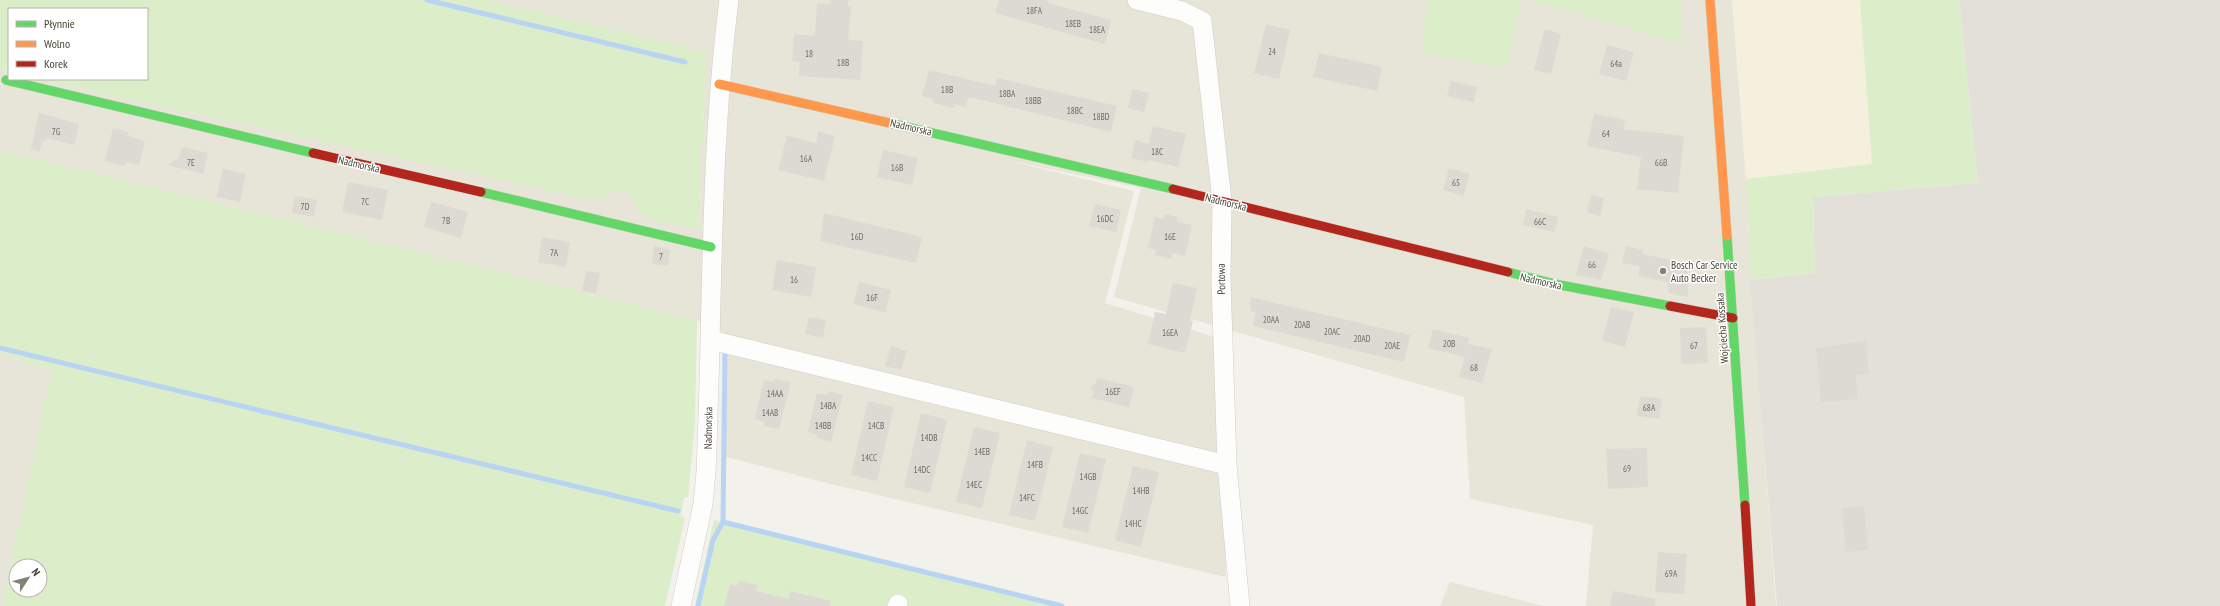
<svg xmlns="http://www.w3.org/2000/svg" width="2220" height="606" viewBox="0 0 2220 606" font-family="'PT Sans Narrow',sans-serif">
	<rect width="100%" height="100%" fill="#f2f1eb"/>
	<path fill="#e7e4d8" d="M 489,0 L 1428,0 L 1421,53 L 1507,68 L 1521,0 L 1529,0 L 1681,43 L 1682,0 L 1732,0 L 1746,179 L 1751,280 L 1776,606 L 1586,606 L 1593,525 L 1470,499 L 1464,397 L 1114,297 L 1141,188 L 1001,159 L 1134,191 L 1105,303 L 1218,338 L 1226,577 L 827,483 L 723,456 L 725,333 L 697,320 L 0,150 L 0,71 L 593,200 L 625,189 L 647,219 L 699,229 L 706,52 Z
		M 0,352 L 51,371 L 2,606 L 0,606 Z
		M 1450,582 L 1544,606 L 1440,606 Z"/>
	<path fill="#f5efdd" d="M 1733,0 L 1860,0 L 1872,164 L 1746,179 Z"/>
	<path fill="#e2e0d9" d="M 1959,0 L 2220,0 L 2220,606 L 1777,606 L 1750,280 L 1815,273 L 1813,197 L 1978,183 Z"/>
	<path fill="#dbeec9" fill-rule="evenodd" d="M 0,0 L 489,0 L 706,52 L 699,229 L 647,219 L 625,189 L 593,200 L 36,79 L 147,79 L 147,9 L 9,9 L 9,73 L 0,71 Z
		M 1428,0 L 1521,0 L 1507,68 L 1421,53 Z
		M 1529,0 L 1682,0 L 1681,43 Z
		M 1860,0 L 1959,0 L 1978,183 L 1813,197 L 1815,273 L 1751,280 L 1746,179 L 1872,164 Z
		M 0,150 L 697,320 L 695,422 L 688,497 L 684,497 L 681,516 L 685,518 L 665,606 L 2,606 L 51,371 L 0,352 ZM 16,566 L 40,566 L 40,590 L 16,590 Z
		M 714,520 L 723,522 L 1062,606 L 695,606 Z"/>
	<g fill="none" stroke-linecap="round" stroke-linejoin="round">
		<path stroke="#b9d4f3" stroke-width="5" d="M 427,0 L 685,62
			M 0,348 L 678,511
			M 723,522 L 1062,606
			M 698,606 L 713,540 L 723,522 L 725,350"/>
	</g>
	<path fill="#dcdad3" d="M 830,0 L 848,0 L 848,6 L 851,6 L 848,40 L 863,41 L 860,80 L 799,76 L 800,62 L 792,61 L 794,34 L 815,36 L 817,3 L 830,4 Z
		M 999,0 L 1049,0 L 1048,3 L 1111,20 L 1105,44 L 995,13 Z
		M 1266,24 L 1290,30 L 1279,79 L 1254,73 Z
		M 1545,29 L 1561,34 L 1551,74 L 1534,70 Z
		M 1607,45 L 1634,52 L 1626,81 L 1599,74 Z
		M 1319,53 L 1382,67 L 1377,91 L 1313,77 Z
		M 929,70 L 995,86 L 997,78 L 1117,106 L 1111,132 L 970,97 L 968,98 L 966,107 L 954,104 L 953,108 L 933,103 L 934,99 L 922,96 Z
		M 1451,81 L 1477,87 L 1474,102 L 1447,96 Z
		M 1132,89 L 1149,93 L 1144,112 L 1128,108 Z
		M 39,113 L 79,124 L 74,145 L 47,138 L 46,141 L 43,141 L 39,152 L 31,149 Z
		M 1594,114 L 1625,120 L 1623,129 L 1684,136 L 1678,193 L 1637,189 L 1641,157 L 1587,146 Z
		M 1153,126 L 1186,134 L 1178,167 L 1149,160 L 1148,162 L 1131,158 L 1135,140 L 1149,144 Z
		M 113,128 L 129,132 L 128,136 L 145,141 L 139,165 L 126,162 L 125,166 L 105,161 Z
		M 818,131 L 835,136 L 824,181 L 778,170 L 787,136 L 816,143 Z
		M 182,147 L 208,153 L 203,174 L 168,165 L 179,158 Z
		M 883,150 L 918,158 L 912,185 L 877,177 Z
		M 1449,168 L 1470,174 L 1463,196 L 1443,190 Z
		M 223,169 L 246,174 L 240,202 L 217,197 Z
		M 348,182 L 388,190 L 382,220 L 342,212 Z
		M 1591,195 L 1604,198 L 1600,216 L 1587,212 Z
		M 295,196 L 317,200 L 314,217 L 292,213 Z
		M 431,202 L 468,212 L 461,238 L 424,227 Z
		M 1095,204 L 1121,210 L 1116,232 L 1089,226 Z
		M 1526,209 L 1558,217 L 1554,232 L 1523,225 Z
		M 824,213 L 922,237 L 916,263 L 820,241 Z
		M 1164,214 L 1178,217 L 1177,222 L 1192,225 L 1185,256 L 1172,253 L 1171,259 L 1155,255 L 1156,250 L 1148,248 L 1155,217 L 1163,219 Z
		M 542,237 L 570,242 L 566,267 L 538,262 Z
		M 654,246 L 670,250 L 668,266 L 652,264 Z
		M 1584,246 L 1609,254 L 1601,280 L 1576,275 Z
		M 1626,246 L 1643,250 L 1642,254 L 1687,263 L 1688,297 L 1669,293 L 1668,282 L 1638,276 L 1640,266 L 1622,263 Z
		M 777,260 L 816,267 L 811,297 L 772,290 Z
		M 586,271 L 600,273 L 596,293 L 582,291 Z
		M 859,282 L 891,290 L 885,312 L 853,304 Z
		M 1173,283 L 1197,288 L 1190,320 L 1193,321 L 1185,353 L 1148,344 L 1155,312 L 1166,314 Z
		M 1250,297 L 1410,335 L 1404,362 L 1253,326 L 1256,312 L 1251,311 Z
		M 1611,307 L 1634,312 L 1625,347 L 1602,341 Z
		M 809,317 L 826,320 L 823,338 L 805,334 Z
		M 1706,327 L 1708,363 L 1681,364 L 1680,328 Z
		M 1433,329 L 1469,338 L 1468,344 L 1492,349 L 1482,383 L 1459,377 L 1465,357 L 1428,348 Z
		M 1866,341 L 1869,374 L 1856,375 L 1857,399 L 1821,402 L 1816,348 Z
		M 891,346 L 907,351 L 901,370 L 885,366 Z
		M 1097,378 L 1134,387 L 1129,407 L 1092,398 L 1094,392 L 1090,387 L 1096,383 Z
		M 775,379 L 790,382 L 790,386 L 779,429 L 764,426 L 765,422 L 755,419 L 764,380 L 774,382 Z
		M 828,391 L 843,395 L 831,442 L 817,438 L 817,435 L 808,432 L 817,393 L 827,395 Z
		M 1640,396 L 1662,399 L 1659,419 L 1637,416 Z
		M 868,401 L 894,407 L 877,481 L 851,475 Z
		M 921,413 L 947,420 L 930,493 L 904,487 Z
		M 974,427 L 1000,433 L 982,508 L 956,502 Z
		M 1027,440 L 1053,447 L 1035,521 L 1009,515 Z
		M 1647,448 L 1648,487 L 1608,489 L 1606,449 Z
		M 1080,453 L 1106,459 L 1088,533 L 1062,527 Z
		M 1133,466 L 1159,472 L 1141,547 L 1115,540 Z
		M 1864,506 L 1868,550 L 1846,552 L 1842,508 Z
		M 1658,552 L 1687,554 L 1684,594 L 1655,592 Z
		M 738,581 L 758,585 L 756,591 L 789,599 L 790,591 L 831,601 L 830,606 L 724,606 L 730,584 L 737,586 Z
		M 1613,591 L 1656,599 L 1655,606 L 1610,606 Z"/>
	<g fill="none" stroke-linecap="round" stroke-linejoin="round">
		<defs>
			<path id="street" d="M 1137,0 L 1182,11 L 1202,21 L 1222,201 L 1221,280 L 1227,465 L 1240,606
				M 710,340 L 1227,465
				M 681,606 L 703,504 L 706,472 C 713,314 709,157 729,0
				M 897,606 L 898,604"/>
			<path id="fast" d="M 6,80 L 313,153
				M 894,124 L 1173,189
				M 481,192 L 711,247
				M 1727,236 L 1745,505
				M 1508,272 L 1555,284 L 1670,306"/>
			<path id="slow" d="M 1710,0 L 1727,236
				M 719,84 L 894,124"/>
			<path id="jam" d="M 313,153 L 481,192
				M 1173,189 L 1508,272
				M 1670,306 L 1733,318
				M 1745,505 L 1751,606"/>
		</defs>
		<use href="#street" stroke="#d0cfc9" stroke-width="20"/>
		<use href="#fast" stroke="#d2d0c1" stroke-width="10"/>
		<use href="#slow" stroke="#d2d0c1" stroke-width="10"/>
		<use href="#jam" stroke="#d2d0c1" stroke-width="10"/>
		<use href="#street" stroke="#fdfdfc" stroke-width="19"/>
		<use href="#fast" stroke="#63d668" stroke-width="9"/>
		<use href="#slow" stroke="#ff974d" stroke-width="9"/>
		<use href="#jam" stroke="#b3261e" stroke-width="9"/>
	</g>
	<circle fill="#848175" stroke="#fff" stroke-width="1.5" cx="1663" cy="271" r="4"/>
	<g text-anchor="middle" dominant-baseline="central" stroke-width="3" stroke-linejoin="round" paint-order="stroke">
		<g font-size="9" fill="#6e6a5e">
			<text x="1034" y="10">18FA</text>
			<text x="1073" y="23">18EB</text>
			<text x="1097" y="29">18EA</text>
			<text x="1272" y="51">24</text>
			<text x="809" y="53">18</text>
			<text x="843" y="62">18B</text>
			<text x="1616" y="63">64a</text>
			<text x="947" y="89">18B</text>
			<text x="1007" y="93">18BA</text>
			<text x="1033" y="100">18BB</text>
			<text x="1075" y="110">18BC</text>
			<text x="1101" y="116">18BD</text>
			<text x="56" y="131">7G</text>
			<text x="1606" y="133">64</text>
			<text x="1157" y="151">18C</text>
			<text x="806" y="158">16A</text>
			<text x="191" y="162">7E</text>
			<text x="1661" y="162">66B</text>
			<text x="897" y="167">16B</text>
			<text x="1456" y="182">65</text>
			<text x="365" y="201">7C</text>
			<text x="305" y="206">7D</text>
			<text x="1105" y="218">16DC</text>
			<text x="446" y="220">7B</text>
			<text x="1540" y="221">66C</text>
			<text x="857" y="236">16D</text>
			<text x="1170" y="236">16E</text>
			<text x="554" y="252">7A</text>
			<text x="661" y="256">7</text>
			<text x="1592" y="264">66</text>
			<text x="794" y="279">16</text>
			<text x="872" y="297">16F</text>
			<text x="1271" y="319">20AA</text>
			<text x="1302" y="324">20AB</text>
			<text x="1332" y="331">20AC</text>
			<text x="1170" y="332">16EA</text>
			<text x="1362" y="338">20AD</text>
			<text x="1449" y="343">20B</text>
			<text x="1392" y="345">20AE</text>
			<text x="1694" y="345">67</text>
			<text x="1474" y="367">68</text>
			<text x="1113" y="391">16EF</text>
			<text x="775" y="393">14AA</text>
			<text x="828" y="405">14BA</text>
			<text x="1649" y="407">68A</text>
			<text x="770" y="412">14AB</text>
			<text x="823" y="425">14BB</text>
			<text x="876" y="425">14CB</text>
			<text x="929" y="437">14DB</text>
			<text x="982" y="451">14EB</text>
			<text x="869" y="457">14CC</text>
			<text x="1035" y="464">14FB</text>
			<text x="1627" y="468">69</text>
			<text x="922" y="469">14DC</text>
			<text x="1088" y="476">14GB</text>
			<text x="974" y="484">14EC</text>
			<text x="1141" y="490">14HB</text>
			<text x="1027" y="497">14FC</text>
			<text x="1080" y="510">14GC</text>
			<text x="1133" y="523">14HC</text>
			<text x="1671" y="573">69A</text>
		</g>
		<g font-size="11" fill="#494436" stroke="#fff">
			<text transform="translate(911 127) rotate(13)">Nadmorska</text>
			<text transform="translate(359 164) rotate(13)">Nadmorska</text>
			<text transform="translate(1226 202) rotate(14)">Nadmorska</text>
			<text transform="translate(1221 279) rotate(-91)">Portowa</text>
			<text transform="translate(1541 281) rotate(13)">Nadmorska</text>
			<text transform="translate(1722 328) rotate(-94)">Wojciecha Kossaka</text>
			<text transform="translate(708 428) rotate(-89)">Nadmorska</text>
		</g>
		<g font-size="11" fill="#494436" stroke="#fff" text-anchor="start">
			<text x="1671" y="265">Bosch Car Service<tspan x="1671" dy="13">Auto Becker</tspan></text>
		</g>
	</g>
	<rect x="8" y="8" width="140" height="72" fill="#ffffff" stroke="#b6b4af"/>
	<rect x="16" y="21" width="20" height="6" fill="#63d668" stroke="#b6b4af"/>
	<text x="44" y="28" font-size="12" fill="#494436">Płynnie</text>
	<rect x="16" y="41" width="20" height="6" fill="#ff974d" stroke="#b6b4af"/>
	<text x="44" y="48" font-size="12" fill="#494436">Wolno</text>
	<rect x="16" y="61" width="20" height="6" fill="#b3261e" stroke="#b6b4af"/>
	<text x="44" y="68" font-size="12" fill="#494436">Korek</text>
	<g transform="translate(28 578) rotate(54)"><circle r="19" fill="#ffffff" stroke="#b6b4af"/>
	<path d="M0-3L7 15L0 10L-7 15Z" fill="#848175"/>
	<text y="-6" font-size="11" font-weight="bold" text-anchor="middle" fill="#494436">N</text>
	</g>
</svg>
